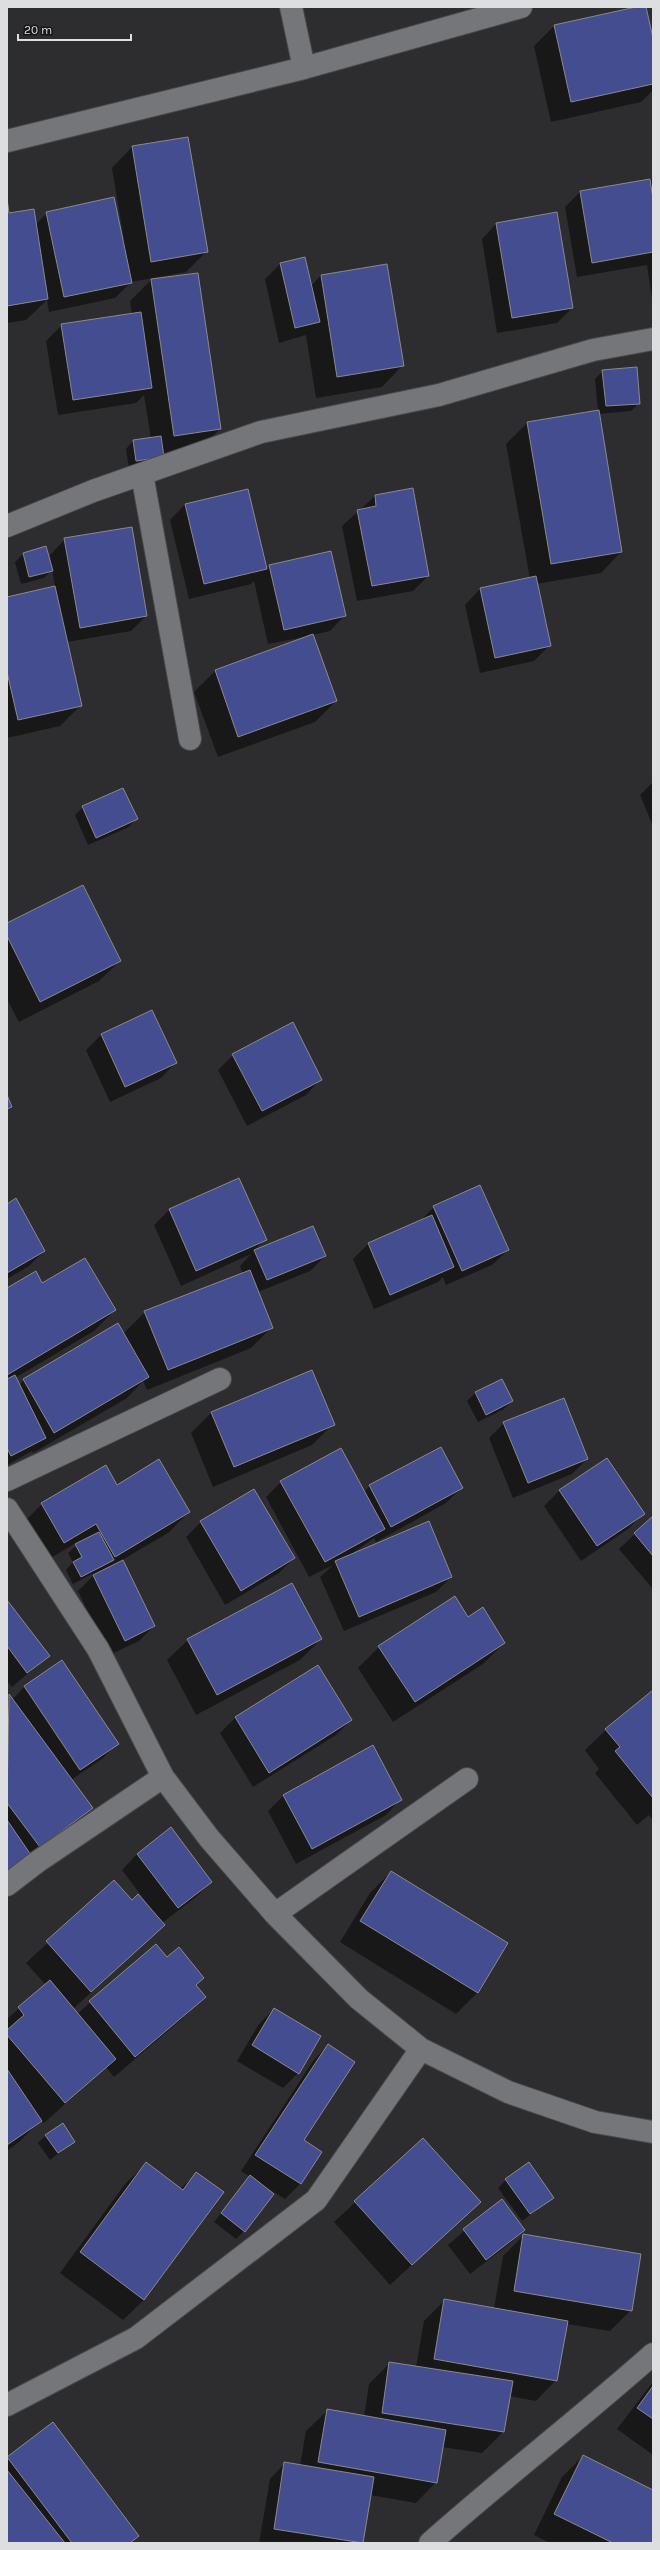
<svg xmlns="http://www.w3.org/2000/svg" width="660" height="2550" viewBox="0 0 660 2550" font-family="Karla,sans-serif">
	<rect width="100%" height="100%" fill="#2d2d30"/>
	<path fill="#0007" d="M 641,7 L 645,7 L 653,42 L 653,90 L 641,102 L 551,122 L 534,46 L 555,25 Z
		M 132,147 L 206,252 L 186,272 L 131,282 L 115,298 L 49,312 L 47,300 L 26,320 L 7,323 L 7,204 L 9,214 L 35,225 L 47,213 L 124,240 L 112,168 Z
		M 653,178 L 653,305 L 647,265 L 577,277 L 565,207 L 580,192 L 649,182 Z
		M 497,223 L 572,308 L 557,323 L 497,333 L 482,239 Z
		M 280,264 L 311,286 L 321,275 L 386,265 L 402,366 L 382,387 L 316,398 L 306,335 L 279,343 L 265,279 Z
		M 151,280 L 220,429 L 199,450 L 163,455 L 129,468 L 126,449 L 133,441 L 151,438 L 144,395 L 136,403 L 58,415 L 46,341 L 62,325 L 132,314 L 130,301 Z
		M 603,371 L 639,403 L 631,411 L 598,414 L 621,552 L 601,573 L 536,584 L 549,646 L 534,661 L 480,673 L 465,605 L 480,589 L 530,579 L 506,444 L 527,423 L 598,411 L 595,379 Z
		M 375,496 L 428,576 L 413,591 L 357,601 L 342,526 Z
		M 185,504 L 266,569 L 270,566 L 345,615 L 330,631 L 312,635 L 336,701 L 315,722 L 218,757 L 194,692 L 215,671 L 310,636 L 268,644 L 254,581 L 251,584 L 189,599 L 170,520 Z
		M 65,539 L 146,616 L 131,631 L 67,642 L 81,705 L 60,726 L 7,738 L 7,598 L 55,587 L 52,570 L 44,578 L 21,584 L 15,562 L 23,554 L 46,548 L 51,561 L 50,555 Z
		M 653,782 L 653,826 L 640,795 Z
		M 83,807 L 136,819 L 129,827 L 88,845 L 75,815 Z
		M 7,924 L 120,961 L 99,981 L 19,1022 L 7,999 Z
		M 152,1011 L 176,1062 L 161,1078 L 110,1102 L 86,1050 L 101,1035 Z
		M 233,1055 L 321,1079 L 306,1095 L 247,1126 L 218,1070 Z
		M 238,1179 L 265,1239 L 254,1251 L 313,1227 L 325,1256 L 310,1271 L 258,1292 L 272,1327 L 251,1348 L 147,1390 L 143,1381 L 127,1398 L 33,1453 L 32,1451 L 7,1465 L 7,1289 L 42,1285 L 115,1310 L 94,1331 L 15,1378 L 19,1385 L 24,1380 L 123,1334 L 145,1312 L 243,1274 L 240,1266 L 251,1254 L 181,1286 L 154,1225 L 169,1210 Z
		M 7,1205 L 44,1251 L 29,1266 L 7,1279 Z
		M 434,1207 L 508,1250 L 492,1265 L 446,1285 L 443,1277 L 438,1282 L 374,1309 L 353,1259 L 368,1244 L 419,1222 Z
		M 502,1380 L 512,1401 L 504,1409 L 478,1422 L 467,1401 L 475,1393 Z
		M 212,1412 L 333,1424 L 312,1445 L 213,1487 L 191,1433 Z
		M 504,1423 L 587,1459 L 572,1474 L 513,1498 L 489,1438 Z
		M 606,1459 L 643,1514 L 628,1529 L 581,1561 L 544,1506 L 559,1491 Z
		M 281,1482 L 364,1492 L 370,1486 L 461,1488 L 446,1503 L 376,1542 L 374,1538 L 353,1553 L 451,1577 L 436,1592 L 344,1631 L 320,1577 L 333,1565 L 309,1577 L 266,1497 Z
		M 117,1486 L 189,1512 L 168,1533 L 122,1560 L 154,1626 L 139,1641 L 109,1655 L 78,1591 L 93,1576 L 92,1574 L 73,1584 L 66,1570 L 73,1562 L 68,1553 L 76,1546 L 74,1544 L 43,1563 L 21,1525 L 42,1504 Z
		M 653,1517 L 653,1589 L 619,1549 Z
		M 201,1522 L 294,1558 L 279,1573 L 225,1605 L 186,1537 Z
		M 8,1601 L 48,1656 L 12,1687 L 7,1681 Z
		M 467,1618 L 504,1643 L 483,1664 L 393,1722 L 358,1668 L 379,1647 Z
		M 321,1639 L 300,1660 L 196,1715 L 167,1660 L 188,1640 Z
		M 62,1662 L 117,1744 L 102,1759 L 71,1780 L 91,1808 L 71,1829 L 7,1877 L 7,1697 L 12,1700 L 24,1687 Z
		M 653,1691 L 653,1820 L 649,1815 L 637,1825 L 595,1773 L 599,1769 L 585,1750 L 606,1730 Z
		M 235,1718 L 351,1720 L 336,1735 L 253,1787 L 220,1733 Z
		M 372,1747 L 401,1799 L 386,1815 L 296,1864 L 268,1811 L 283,1796 Z
		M 137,1854 L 211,1882 L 196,1897 L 162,1923 L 164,1925 L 143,1945 L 73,2009 L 77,2014 L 156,1946 L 204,1997 L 183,2018 L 114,2077 L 106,2067 L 44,2123 L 41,2120 L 20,2141 L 7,2151 L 7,2019 L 46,1985 L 26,1963 L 114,1881 L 132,1901 L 153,1911 L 122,1870 Z
		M 391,1872 L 507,1944 L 477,1993 L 456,2014 L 340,1942 L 370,1893 Z
		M 274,2009 L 298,2073 L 283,2088 L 237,2061 L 259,2024 Z
		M 328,2045 L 303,2140 L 320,2152 L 300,2184 L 285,2199 L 267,2188 L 244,2231 L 236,2239 L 214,2222 L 250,2177 L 241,2171 L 313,2061 Z
		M 46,2135 L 74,2141 L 50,2160 L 38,2143 Z
		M 423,2140 L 479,2202 L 390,2285 L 334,2222 Z
		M 146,2164 L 180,2189 L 196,2174 L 144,2300 L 123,2320 L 60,2273 L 125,2184 Z
		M 506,2180 L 552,2198 L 522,2221 L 498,2188 Z
		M 501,2200 L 524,2230 L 508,2245 L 470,2274 L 448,2245 Z
		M 524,2235 L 631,2310 L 610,2331 L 567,2324 L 556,2380 L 536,2401 L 509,2396 L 503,2432 L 482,2453 L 442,2447 L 436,2482 L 416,2503 L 370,2495 L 362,2543 L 259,2543 L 270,2479 L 285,2463 L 300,2466 L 306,2431 L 327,2411 L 364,2417 L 369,2384 L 390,2363 L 416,2367 L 424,2321 L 445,2300 L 494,2309 L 503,2256 Z
		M 653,2382 L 653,2455 L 617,2429 Z
		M 53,2423 L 138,2536 L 131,2543 L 7,2543 L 7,2459 Z
		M 583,2456 L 653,2491 L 653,2543 L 550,2543 L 534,2535 L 562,2477 Z"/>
	<path fill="#444d8f" stroke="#898a8d" d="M 636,7 L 646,7 L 653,38 L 653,84 L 571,102 L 554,25 Z
		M 188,137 L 208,252 L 151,262 L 132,146 Z
		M 650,179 L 653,199 L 653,252 L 592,263 L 580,191 Z
		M 114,197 L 132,283 L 64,297 L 46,212 Z
		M 7,198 L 9,213 L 34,209 L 48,299 L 7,306 Z
		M 557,212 L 573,308 L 512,318 L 496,223 Z
		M 305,257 L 320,322 L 295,328 L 280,263 Z
		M 387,264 L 404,366 L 337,377 L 321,275 Z
		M 198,273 L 221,429 L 174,436 L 151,279 Z
		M 141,312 L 152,388 L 73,400 L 61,324 Z
		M 637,367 L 640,404 L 606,406 L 602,370 Z
		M 599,410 L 622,552 L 551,564 L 527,422 Z
		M 161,436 L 164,457 L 136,461 L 133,440 Z
		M 413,488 L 429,576 L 372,586 L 357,510 L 376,506 L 375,495 Z
		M 248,489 L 267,569 L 204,584 L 185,504 Z
		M 132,527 L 147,616 L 80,628 L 64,538 Z
		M 46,546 L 53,571 L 29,577 L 23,553 Z
		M 331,551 L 346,616 L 284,630 L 269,565 Z
		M 536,576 L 551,646 L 495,658 L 480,588 Z
		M 55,586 L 82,706 L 18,720 L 7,672 L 7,597 Z
		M 313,634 L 337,701 L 238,737 L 215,670 Z
		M 123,788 L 138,819 L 96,838 L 82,806 Z
		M 83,885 L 121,961 L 40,1002 L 7,936 L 7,923 Z
		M 152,1010 L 177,1063 L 125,1087 L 101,1034 Z
		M 293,1022 L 322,1080 L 262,1111 L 232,1054 Z
		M 7,1095 L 12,1107 L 7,1109 Z
		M 239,1178 L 267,1240 L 196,1271 L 169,1209 Z
		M 480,1185 L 509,1250 L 462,1271 L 433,1206 Z
		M 16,1198 L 45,1251 L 7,1273 L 7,1204 Z
		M 432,1215 L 454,1267 L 390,1295 L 368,1243 Z
		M 313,1226 L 326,1256 L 267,1280 L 254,1250 Z
		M 85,1258 L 116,1310 L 7,1375 L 7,1288 L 36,1271 L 42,1283 Z
		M 250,1270 L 273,1328 L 168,1370 L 144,1311 Z
		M 118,1323 L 149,1377 L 54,1433 L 23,1379 Z
		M 312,1370 L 335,1425 L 234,1467 L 211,1412 Z
		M 15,1375 L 46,1438 L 11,1456 L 7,1448 L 7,1379 Z
		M 502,1379 L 513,1401 L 486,1415 L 475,1392 Z
		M 564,1398 L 588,1459 L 528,1483 L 503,1422 Z
		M 441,1447 L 463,1488 L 391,1527 L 369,1485 Z
		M 341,1448 L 385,1529 L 325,1562 L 280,1481 Z
		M 607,1458 L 645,1514 L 597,1546 L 559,1490 Z
		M 159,1459 L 190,1512 L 115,1557 L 96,1524 L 64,1543 L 41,1503 L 106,1465 L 117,1485 Z
		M 254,1489 L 295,1558 L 241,1591 L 200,1521 Z
		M 653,1516 L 653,1556 L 634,1533 Z
		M 429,1521 L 452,1577 L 359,1617 L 335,1561 Z
		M 99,1532 L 114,1560 L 81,1577 L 73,1562 L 82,1557 L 75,1544 Z
		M 123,1560 L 155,1626 L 125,1641 L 93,1575 Z
		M 292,1583 L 322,1639 L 217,1695 L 187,1639 Z
		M 455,1596 L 468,1617 L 483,1607 L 505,1643 L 415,1702 L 378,1646 Z
		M 7,1600 L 50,1656 L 27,1673 L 7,1646 Z
		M 62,1660 L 119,1744 L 80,1770 L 24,1686 Z
		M 318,1665 L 352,1720 L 269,1773 L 235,1717 Z
		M 653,1690 L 653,1798 L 615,1751 L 620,1747 L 605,1729 Z
		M 9,1694 L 93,1808 L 40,1847 L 7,1803 Z
		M 373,1745 L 402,1800 L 312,1849 L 283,1795 Z
		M 7,1820 L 31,1855 L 7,1871 Z
		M 171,1827 L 212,1882 L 178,1908 L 137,1854 Z
		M 391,1871 L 508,1943 L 478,1993 L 360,1921 Z
		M 114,1880 L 132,1900 L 138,1894 L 165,1925 L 91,1992 L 46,1941 Z
		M 156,1944 L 167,1957 L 179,1947 L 204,1978 L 196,1985 L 206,1997 L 135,2057 L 89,2001 Z
		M 50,1980 L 116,2059 L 65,2103 L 7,2035 L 7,2030 L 24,2015 L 18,2007 Z
		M 274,2008 L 321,2036 L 299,2074 L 252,2045 Z
		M 328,2044 L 355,2062 L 304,2140 L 322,2152 L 301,2184 L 255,2155 Z
		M 7,2069 L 42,2121 L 7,2145 Z
		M 63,2123 L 75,2142 L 58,2153 L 45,2135 Z
		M 423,2138 L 481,2202 L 412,2265 L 354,2201 Z
		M 146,2162 L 183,2190 L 196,2172 L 224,2192 L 144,2300 L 80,2252 Z
		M 529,2162 L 554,2198 L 530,2214 L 505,2179 Z
		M 250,2175 L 274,2194 L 245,2232 L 221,2213 Z
		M 502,2199 L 525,2230 L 486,2260 L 463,2229 Z
		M 523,2234 L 641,2254 L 632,2311 L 514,2291 Z
		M 444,2299 L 568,2321 L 557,2381 L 434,2359 Z
		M 389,2362 L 513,2381 L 504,2432 L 382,2413 Z
		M 653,2386 L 653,2419 L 637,2408 Z
		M 327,2409 L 446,2430 L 437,2483 L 318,2462 Z
		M 53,2422 L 139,2536 L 130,2543 L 72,2543 L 7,2457 Z
		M 583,2455 L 653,2490 L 653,2543 L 613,2543 L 554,2514 Z
		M 284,2462 L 374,2477 L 363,2543 L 274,2529 Z
		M 7,2470 L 65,2543 L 7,2543 Z"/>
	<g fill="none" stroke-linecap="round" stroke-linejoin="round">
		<defs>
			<path id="street" d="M 291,7 L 304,68
				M 7,141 L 304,68 L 521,7
				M 142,474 L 190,739
				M 7,526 L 93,491 L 261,432 L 439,395 L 593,350 L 653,339
				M 7,1480 L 220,1379
				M 7,1509 L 98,1649 L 163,1777 L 209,1838 L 275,1914 L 359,1999 L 421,2049 L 508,2092 L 595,2122 L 653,2132
				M 7,1885 L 37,1862 L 163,1777
				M 275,1914 L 467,1779
				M 7,2405 L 136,2338 L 316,2200 L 421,2049
				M 430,2543 C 503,2478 580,2419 653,2354"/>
		</defs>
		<use href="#street" stroke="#49494c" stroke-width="24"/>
		<use href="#street" stroke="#757679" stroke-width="22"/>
	</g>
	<rect width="660" height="2550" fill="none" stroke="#dddee0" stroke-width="16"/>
	<path d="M18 34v6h113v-6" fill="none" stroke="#dddee0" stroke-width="2"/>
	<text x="24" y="34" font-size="12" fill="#dddee0" stroke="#151517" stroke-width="3" paint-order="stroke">20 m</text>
</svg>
